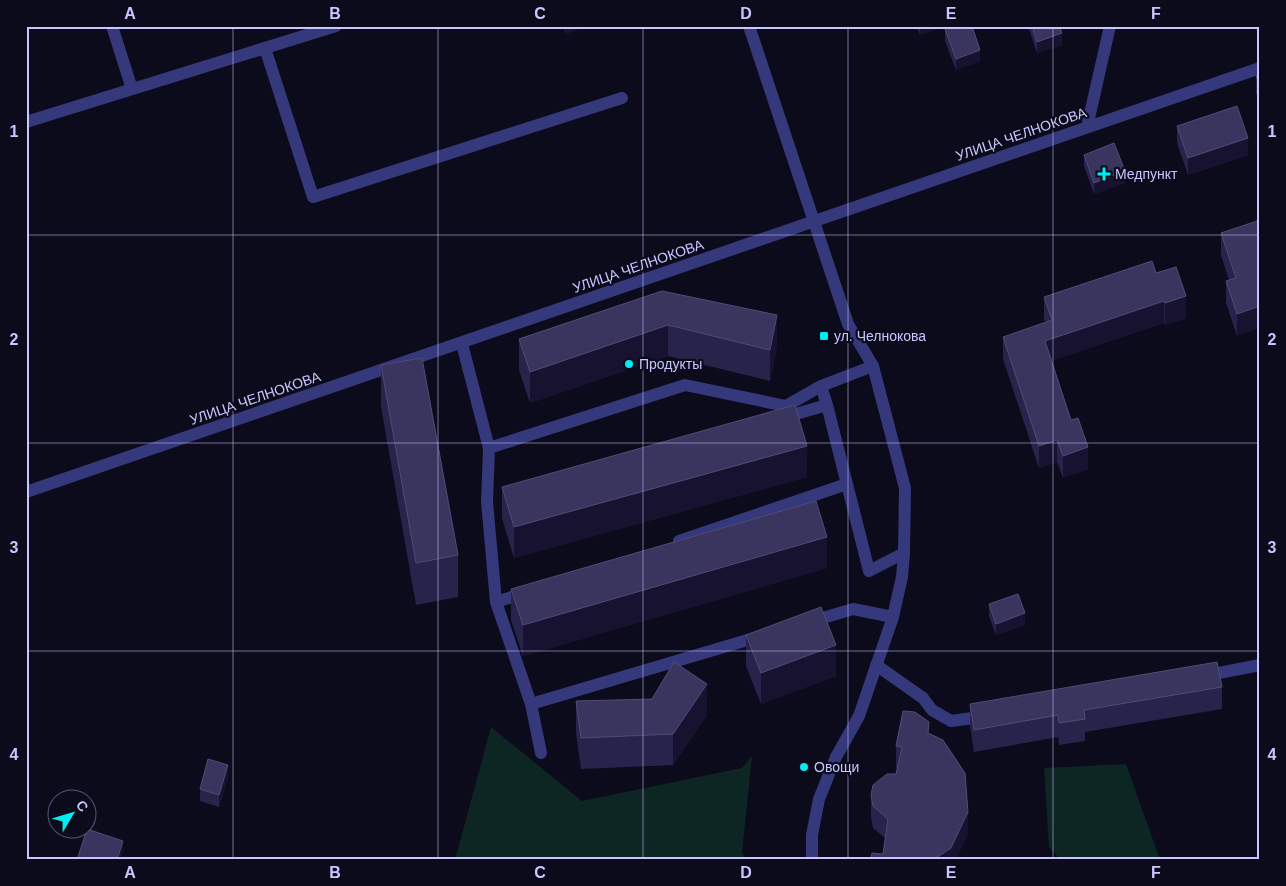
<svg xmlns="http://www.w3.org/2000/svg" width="1286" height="886" viewBox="0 0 1286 886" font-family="Arial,sans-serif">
	<rect width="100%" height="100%" fill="#0c0b1c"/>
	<path fill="#0e2623" d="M 491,727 L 582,801 L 742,768 L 752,756 L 742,852 L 746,860 L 455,860 Z
		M 1126,764 L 1160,860 L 1061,860 L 1049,847 L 1044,768 Z"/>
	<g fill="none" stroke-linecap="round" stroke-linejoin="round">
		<path stroke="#35387b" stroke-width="12" d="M 112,26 L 132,89
			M 749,26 L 848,324 L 873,366 L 905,488 L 904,553 L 902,577 L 893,617 L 859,716 L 836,757 L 819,799 L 812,835 L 812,860
			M 265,48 L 313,197 L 622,98
			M 26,122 L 336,26
			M 1087,127 L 1110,26
			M 462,344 L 489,448 L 685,385 L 786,406 L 821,386 L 873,366
			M 821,386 L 827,405 L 869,571 L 904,553
			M 782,418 L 827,405
			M 489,448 L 487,502 L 496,602 L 527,592
			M 26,492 L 1260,68
			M 679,541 L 847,484
			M 496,602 L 531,704 L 541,753
			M 809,622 L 853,609 L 893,617
			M 876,665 L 923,698 L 932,710 L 951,721 L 987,716
			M 1203,676 L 1260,665
			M 531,704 L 761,636"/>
	</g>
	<path fill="#28234b" d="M 564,26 L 587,26 L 566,34 Z
		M 917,26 L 944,26 L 920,35 Z
		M 1028,26 L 1059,26 L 1062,45 L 1037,53 Z
		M 945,29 L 980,61 L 956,70 L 945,41 Z
		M 1260,74 L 1260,102 L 1256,93 L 1256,76 Z
		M 1177,126 L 1248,155 L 1188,175 L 1177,143 Z
		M 1084,155 L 1125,183 L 1094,194 L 1084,166 Z
		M 1260,220 L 1237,336 L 1226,303 L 1226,281 L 1229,280 L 1221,255 L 1221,233 Z
		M 1156,273 L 1186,318 L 1165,325 L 1164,323 L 1051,361 L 1088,469 L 1063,478 L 1057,462 L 1039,468 L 1003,359 L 1003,337 L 1046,323 L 1044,319 L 1044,297 Z
		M 662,291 L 777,346 L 770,381 L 668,356 L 530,403 L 519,370 L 519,339 Z
		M 381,365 L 458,555 L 458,597 L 416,605 L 381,407 Z
		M 807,477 L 514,558 L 502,518 L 502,487 Z
		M 827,568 L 523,656 L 511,620 L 511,589 Z
		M 989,604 L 1025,625 L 996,635 L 989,616 Z
		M 746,635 L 836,676 L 761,704 L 746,666 Z
		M 1222,687 L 1222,709 L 1085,732 L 1085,741 L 1059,745 L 1058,737 L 974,752 L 970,726 L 970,704 Z
		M 576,701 L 707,715 L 673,765 L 581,769 L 576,733 Z
		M 929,734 L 968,834 L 883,854 L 885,838 L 873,828 L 871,817 L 871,795 L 896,774 L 897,768 L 896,768 L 896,746 Z
		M 228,777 L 219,807 L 200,801 L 200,789 Z"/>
	<path fill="#161230" d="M 566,26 L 587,26 L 566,34 Z
		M 920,26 L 944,26 L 920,35 Z
		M 1062,33 L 1062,45 L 1037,53 L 1037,42 Z
		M 980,50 L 980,61 L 956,70 L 956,59 Z
		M 1248,138 L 1248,155 L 1188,175 L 1188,158 Z
		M 1125,171 L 1125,183 L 1094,194 L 1094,183 Z
		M 1186,296 L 1186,318 L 1165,325 L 1165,303 Z
		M 1164,301 L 1164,323 L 1045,363 L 1045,341 Z
		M 1260,306 L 1260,328 L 1237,336 L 1237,314 Z
		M 777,315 L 777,346 L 770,381 L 770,350 Z
		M 668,325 L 668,356 L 530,403 L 530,372 Z
		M 1057,440 L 1057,462 L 1039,468 L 1039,446 Z
		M 807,446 L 807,477 L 514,558 L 514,527 Z
		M 1088,447 L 1088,469 L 1063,478 L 1063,456 Z
		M 827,537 L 827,568 L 523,656 L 523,625 Z
		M 1025,613 L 1025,625 L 996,635 L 996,624 Z
		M 836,645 L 836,676 L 761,704 L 761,673 Z
		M 707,684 L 707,715 L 673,765 L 673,734 Z
		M 228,765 L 228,777 L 219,807 L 219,795 Z
		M 968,812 L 968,834 L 956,860 L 933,860 Z
		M 123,841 L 123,852 L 120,860 L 117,860 Z"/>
	<path fill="#39355e" stroke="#504c77" d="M 954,26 L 972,26 L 980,50 L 956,59 L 945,29 Z
		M 1032,26 L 1059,26 L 1062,33 L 1037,42 Z
		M 1260,74 L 1260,85 L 1256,76 Z
		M 1237,106 L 1248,138 L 1188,158 L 1177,126 Z
		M 1114,143 L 1125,171 L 1094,183 L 1084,155 Z
		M 1260,220 L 1260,306 L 1237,314 L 1226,281 L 1236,278 L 1221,233 Z
		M 1152,261 L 1156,273 L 1176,267 L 1186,296 L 1165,303 L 1164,301 L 1045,341 L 1071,420 L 1078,418 L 1088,447 L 1063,456 L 1057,440 L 1039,446 L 1003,337 L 1052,320 L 1044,297 Z
		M 662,291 L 777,315 L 770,350 L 668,325 L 530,372 L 519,339 Z
		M 422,358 L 458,555 L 416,563 L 381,365 Z
		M 795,405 L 807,446 L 514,527 L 502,487 Z
		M 816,501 L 827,537 L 523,625 L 511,589 Z
		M 1018,594 L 1025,613 L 996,624 L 989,604 Z
		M 821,607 L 836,645 L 761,673 L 746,635 Z
		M 674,662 L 707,684 L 673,734 L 581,738 L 576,701 L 652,699 Z
		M 1217,662 L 1222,687 L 1084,710 L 1085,719 L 1059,723 L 1058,715 L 974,730 L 970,704 Z
		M 903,711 L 915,712 L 929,722 L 928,733 L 943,740 L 965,773 L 968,812 L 951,848 L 933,860 L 870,860 L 872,853 L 883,854 L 888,819 L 873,806 L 871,795 L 873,785 L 887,774 L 896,774 L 902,747 L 896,746 Z
		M 208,759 L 228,765 L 219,795 L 200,789 Z
		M 87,829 L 123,841 L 117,860 L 77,860 Z"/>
	<path fill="none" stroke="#c8c6ff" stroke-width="1" stroke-opacity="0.55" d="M 233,26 L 233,860M 438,26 L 438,860M 643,26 L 643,860M 848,26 L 848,860M 1053,26 L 1053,860M 26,235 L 1260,235M 26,443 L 1260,443M 26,651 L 1260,651"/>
	<g fill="#00ecf1" stroke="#0c0b1c" stroke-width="2">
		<path d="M1101.5 166.5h5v5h5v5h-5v5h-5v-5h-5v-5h5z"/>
		<rect x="819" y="331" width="10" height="10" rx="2.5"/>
		<circle cx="629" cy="364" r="5"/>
		<circle cx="804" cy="767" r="5"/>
	</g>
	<g text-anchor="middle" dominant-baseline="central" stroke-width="4.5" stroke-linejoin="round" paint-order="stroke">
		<g font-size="14" fill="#c8c6ff" stroke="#0c0b1c">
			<text transform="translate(1021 134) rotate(-19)">УЛИЦА ЧЕЛНОКОВА</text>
			<text transform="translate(638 266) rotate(-19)">УЛИЦА ЧЕЛНОКОВА</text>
			<text transform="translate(255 398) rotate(-19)">УЛИЦА ЧЕЛНОКОВА</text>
		</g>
		<g font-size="14" fill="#c8c6ff" stroke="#0c0b1c" text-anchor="start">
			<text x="1115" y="174">Медпункт</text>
			<text x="834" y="336">ул. Челнокова</text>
			<text x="639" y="364">Продукты</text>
			<text x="814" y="767">Овощи</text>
		</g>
	</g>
	<rect width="1286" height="886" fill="none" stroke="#0c0b1c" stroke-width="55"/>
	<g transform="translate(72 814) rotate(52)"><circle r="24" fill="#0c0b1c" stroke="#575677"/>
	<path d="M0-4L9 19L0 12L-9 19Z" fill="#00ecf1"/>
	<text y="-8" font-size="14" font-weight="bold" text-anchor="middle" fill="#c8c6ff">С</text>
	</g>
	<rect x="28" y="28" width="1230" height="830" fill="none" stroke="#c8c6ff" stroke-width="2"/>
	<g font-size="16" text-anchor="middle" font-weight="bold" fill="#c8c6ff">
		<text x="130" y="19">A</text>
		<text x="335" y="19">B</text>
		<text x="540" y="19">C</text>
		<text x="746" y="19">D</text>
		<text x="951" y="19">E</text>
		<text x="1156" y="19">F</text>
		<text x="14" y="137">1</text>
		<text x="1272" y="137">1</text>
		<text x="14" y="345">2</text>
		<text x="1272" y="345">2</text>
		<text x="14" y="553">3</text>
		<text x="1272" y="553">3</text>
		<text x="14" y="760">4</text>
		<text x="1272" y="760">4</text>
		<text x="130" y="878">A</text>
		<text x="335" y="878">B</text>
		<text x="540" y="878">C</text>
		<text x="746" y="878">D</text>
		<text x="951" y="878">E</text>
		<text x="1156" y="878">F</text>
	</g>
</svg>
